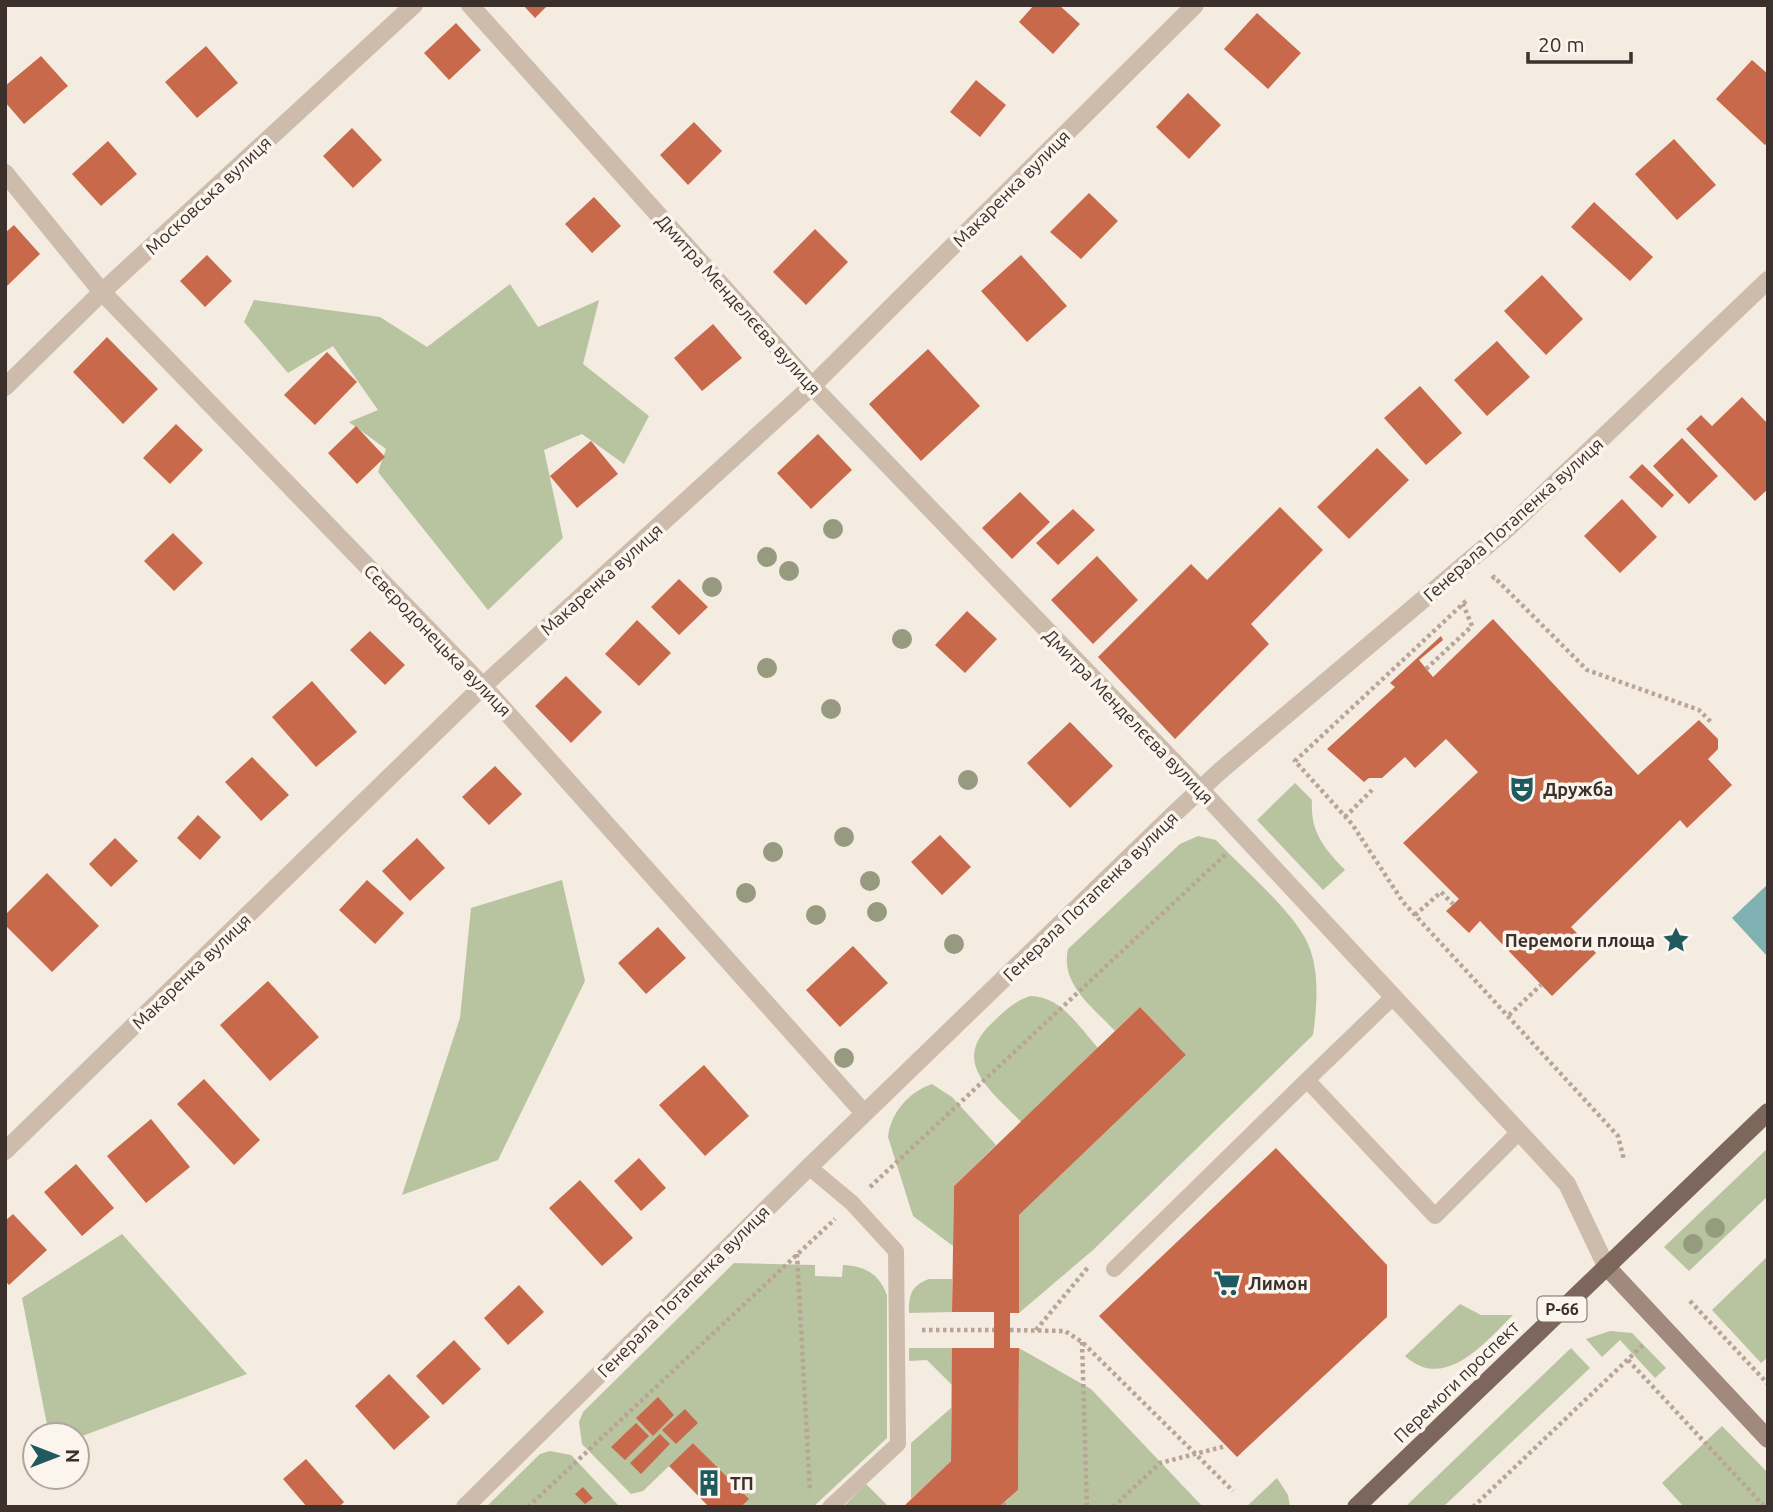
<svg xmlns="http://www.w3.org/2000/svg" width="1773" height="1512" viewBox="0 0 1773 1512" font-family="Ubuntu,sans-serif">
	<rect width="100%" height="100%" fill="#f4ebe1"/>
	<path fill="#b8c4a0" d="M 510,284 L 538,327 L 599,300 L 583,364 L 649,416 L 624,464 L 582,434 L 544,450 L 563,538 L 488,610 L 378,472 L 386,449 L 349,422 L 378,410 L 333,346 L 288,373 L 244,322 L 254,300 L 380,317 L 427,347 Z
		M 1295,783 L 1312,800 C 1310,832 1324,848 1345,870 L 1323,890 L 1257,820 Z
		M 1198,836 L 1216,840 C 1242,868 1294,912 1308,944 C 1320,971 1317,1006 1313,1035 L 1093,1250 L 1019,1313 L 1019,1215 L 1186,1055 L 1140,1007 L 1115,1031 C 1093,1007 1060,985 1068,949 L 1180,844 Z
		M 562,880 L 585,981 L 498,1160 L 402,1195 L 460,1018 L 471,908 Z
		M 1030,996 C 1061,996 1078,1026 1098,1048 L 1021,1122 C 993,1092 950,1063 991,1024 C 1003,1012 1013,1002 1030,996 Z
		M 932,1084 L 952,1097 L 996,1145 L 954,1186 L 953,1246 L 913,1216 L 888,1137 C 891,1112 909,1092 932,1084 Z
		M 1768,1148 L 1768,1196 L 1689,1271 L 1664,1247 Z
		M 122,1234 L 247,1374 L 77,1438 L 77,1435 L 49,1435 L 22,1298 Z
		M 1768,1256 L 1768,1357 L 1761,1363 L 1712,1310 Z
		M 734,1263 L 815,1265 L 815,1276 L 842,1277 L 843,1265 C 865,1266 879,1274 887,1295 L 887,1438 L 813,1507 L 741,1507 L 748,1499 L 693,1443 L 643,1491 L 631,1494 L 582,1444 L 579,1422 L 583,1412 Z
		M 929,1279 L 952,1279 L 952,1312 L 909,1313 C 909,1294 911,1286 929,1279 Z
		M 1460,1304 L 1481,1315 L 1513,1315 C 1486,1341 1445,1393 1405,1356 Z
		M 1610,1331 L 1632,1333 L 1666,1368 L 1655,1378 L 1620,1340 L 1602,1357 L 1586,1339 Z
		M 909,1348 L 952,1348 L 952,1385 L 927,1360 L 909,1361 Z
		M 1019,1348 L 1091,1389 L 1203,1507 L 1000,1507 L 1018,1490 Z
		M 1571,1348 L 1590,1368 L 1443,1507 L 1405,1507 Z
		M 951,1408 L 951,1461 L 911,1499 L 911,1443 Z
		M 1722,1426 L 1768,1473 L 1768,1507 L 1684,1507 L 1662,1483 Z
		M 550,1451 L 571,1455 L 618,1505 L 486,1507 L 540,1454 Z
		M 1277,1478 L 1288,1495 L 1290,1507 L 1246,1507 Z
		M 866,1484 L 889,1507 L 843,1507 Z"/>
	<path fill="#7fb0b2" d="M 1768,884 L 1768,957 L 1732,918 Z"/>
	<path fill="#c8694b" d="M 523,5 L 548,5 L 535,18 Z
		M 1034,5 L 1059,5 L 1080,24 L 1053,54 L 1019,22 Z
		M 1257,13 L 1301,53 L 1268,89 L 1224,49 Z
		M 456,23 L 481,50 L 449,80 L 424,53 Z
		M 206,46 L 238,83 L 197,118 L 165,82 Z
		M 41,56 L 68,86 L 24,124 L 5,102 L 5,86 Z
		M 1752,60 L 1768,74 L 1768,142 L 1765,145 L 1716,99 Z
		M 976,80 L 1006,105 L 980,137 L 950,112 Z
		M 1188,93 L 1221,125 L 1189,159 L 1156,127 Z
		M 694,122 L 722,151 L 688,185 L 660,155 Z
		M 352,128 L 382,160 L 353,188 L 323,156 Z
		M 1674,139 L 1716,185 L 1677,220 L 1635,174 Z
		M 108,141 L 137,174 L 101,206 L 72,174 Z
		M 1089,193 L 1118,221 L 1081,259 L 1050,232 Z
		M 594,197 L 621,226 L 592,253 L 565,224 Z
		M 1594,202 L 1653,257 L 1630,281 L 1571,227 Z
		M 14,225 L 40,254 L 7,286 L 5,233 Z
		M 815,229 L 848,262 L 806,305 L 773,272 Z
		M 207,255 L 232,281 L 205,307 L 180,281 Z
		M 1021,255 L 1067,306 L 1027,342 L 981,291 Z
		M 1542,275 L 1583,319 L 1546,355 L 1504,311 Z
		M 713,324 L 742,358 L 702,391 L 674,358 Z
		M 107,337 L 158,389 L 123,424 L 73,372 Z
		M 1497,341 L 1530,377 L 1487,416 L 1454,380 Z
		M 928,349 L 980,406 L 921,461 L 869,404 Z
		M 327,352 L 357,382 L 315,425 L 284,395 Z
		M 1420,386 L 1462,433 L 1426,465 L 1384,418 Z
		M 1742,397 L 1768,424 L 1768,489 L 1755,501 L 1686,429 L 1701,415 L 1712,426 Z
		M 176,424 L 203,450 L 170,484 L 143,458 Z
		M 356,426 L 385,457 L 357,484 L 328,453 Z
		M 818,434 L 852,470 L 811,509 L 777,473 Z
		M 1682,438 L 1718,476 L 1689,504 L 1653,466 Z
		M 591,441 L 618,474 L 577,508 L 550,476 Z
		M 1377,448 L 1409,480 L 1349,539 L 1317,507 Z
		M 1642,464 L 1674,495 L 1662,508 L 1629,477 Z
		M 1020,492 L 1050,522 L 1012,559 L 982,528 Z
		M 1622,499 L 1657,537 L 1620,573 L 1584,536 Z
		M 1280,507 L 1323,550 L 1251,624 L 1269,644 L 1175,739 L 1098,657 L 1191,564 L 1207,580 Z
		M 1073,509 L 1095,530 L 1058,565 L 1036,543 Z
		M 173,533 L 203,563 L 174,591 L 144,561 Z
		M 1097,556 L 1138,600 L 1093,644 L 1051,600 Z
		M 679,579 L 708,607 L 679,635 L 651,607 Z
		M 967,611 L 997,639 L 965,673 L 935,645 Z
		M 1493,619 L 1638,775 L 1699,720 L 1718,739 L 1718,749 L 1708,759 L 1732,785 L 1687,828 L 1680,820 L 1571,927 L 1596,953 L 1552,996 L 1480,921 L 1469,933 L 1446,911 L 1459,899 L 1403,843 L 1478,772 L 1446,739 L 1415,768 L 1405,757 L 1382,778 L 1369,778 L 1364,782 L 1327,749 L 1395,687 L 1390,683 L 1441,636 L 1443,640 L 1419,660 L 1433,677 Z
		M 637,620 L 671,653 L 639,686 L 605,654 Z
		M 370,631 L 405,665 L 385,685 L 350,650 Z
		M 566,676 L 602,712 L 571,743 L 535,706 Z
		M 312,681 L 357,732 L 316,767 L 272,717 Z
		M 1070,722 L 1113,766 L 1070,808 L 1027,763 Z
		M 252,757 L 289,795 L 261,821 L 225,782 Z
		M 495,766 L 522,794 L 489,825 L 462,797 Z
		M 198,815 L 221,837 L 200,860 L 177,838 Z
		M 940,835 L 971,867 L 942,895 L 911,862 Z
		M 115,838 L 138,861 L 111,887 L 89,864 Z
		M 417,838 L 445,868 L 410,901 L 382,871 Z
		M 47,873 L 99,926 L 52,972 L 5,925 L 5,915 Z
		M 367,880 L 404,913 L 375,944 L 339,910 Z
		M 658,927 L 686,958 L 646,994 L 618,963 Z
		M 853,946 L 888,983 L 840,1027 L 806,990 Z
		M 268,981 L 319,1037 L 270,1081 L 220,1025 Z
		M 1140,1007 L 1186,1055 L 1019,1215 L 1019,1313 L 1010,1313 L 1010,1348 L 1019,1348 L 1018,1490 L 999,1507 L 903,1507 L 951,1461 L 952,1348 L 994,1348 L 994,1312 L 952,1312 L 954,1186 Z
		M 704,1065 L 749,1116 L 705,1156 L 659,1105 Z
		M 204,1079 L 260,1140 L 234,1165 L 177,1104 Z
		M 151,1119 L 190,1167 L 146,1203 L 107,1156 Z
		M 1276,1148 L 1387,1265 L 1387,1317 L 1237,1457 L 1099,1316 Z
		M 639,1158 L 666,1188 L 641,1211 L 614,1181 Z
		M 76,1164 L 114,1208 L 82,1236 L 44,1192 Z
		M 580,1180 L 633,1238 L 602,1266 L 549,1208 Z
		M 13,1214 L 47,1250 L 9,1285 L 5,1281 L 5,1221 Z
		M 519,1285 L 544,1312 L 508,1345 L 484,1318 Z
		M 454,1340 L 481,1369 L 443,1405 L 416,1376 Z
		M 389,1374 L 430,1417 L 394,1450 L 355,1406 Z
		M 658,1397 L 674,1415 L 653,1436 L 636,1418 Z
		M 685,1409 L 698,1423 L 676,1444 L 662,1430 Z
		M 636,1423 L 649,1436 L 625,1460 L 611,1447 Z
		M 660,1434 L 670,1444 L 641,1474 L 630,1463 Z
		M 693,1443 L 749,1499 L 741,1507 L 709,1507 L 669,1466 Z
		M 306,1459 L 344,1502 L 339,1507 L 307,1507 L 283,1479 Z
		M 583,1487 L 593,1498 L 585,1504 L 575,1494 Z"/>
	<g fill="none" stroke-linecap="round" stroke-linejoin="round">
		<path stroke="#b9a596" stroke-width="4.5" stroke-dasharray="3.5 3.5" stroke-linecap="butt" d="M 1492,579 L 1494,577 L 1587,670 L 1699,710 L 1711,722
			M 1466,601 L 1295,761 L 1352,824 L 1403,902 L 1618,1136 L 1624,1160
			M 1426,669 L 1472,626 L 1463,604
			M 1345,817 L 1372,790
			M 1415,915 L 1441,892 L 1453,904
			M 1509,1015 L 1541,985
			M 870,1187 L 1227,853
			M 797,1254 L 810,1492
			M 1690,1301 L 1768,1384
			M 922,1330 L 994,1330
			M 1010,1330 L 1065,1331 L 1082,1342 L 1233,1491
			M 1036,1330 L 1089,1266
			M 1082,1342 L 1087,1507
			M 1628,1360 L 1765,1507
			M 1003,1503 L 1006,1507
			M 528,1507 L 835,1219
			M 1113,1507 L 1160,1463 L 1226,1446
			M 1473,1507 L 1644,1344"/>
		<path stroke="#cdbbac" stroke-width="16" d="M 1392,998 L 1307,1080 L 1435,1216 L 1518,1133
			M 809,1167 L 852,1203 L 896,1251 L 898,1444 L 830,1507
			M 1114,1269 L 1307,1080"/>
		<path stroke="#cdbbac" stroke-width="18" d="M 470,5 L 812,386 L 1201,790 L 1549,1164 L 1567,1184 L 1606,1266
			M 5,173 L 102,292 L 483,686 L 864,1113
			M 5,387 L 102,292 L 414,5
			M 5,1151 L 483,686 L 812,386 L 1195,5
			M 465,1507 L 809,1167 L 1174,814 L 1220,771 L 1509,527 L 1768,280"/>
		<path stroke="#a18a7d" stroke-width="18" d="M 1606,1266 L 1768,1439"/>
		<path stroke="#7d675c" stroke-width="18" d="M 1356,1507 L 1768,1112"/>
	</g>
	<g fill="#969b7f">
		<circle cx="833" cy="529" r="10"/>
		<circle cx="767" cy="557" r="10"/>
		<circle cx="789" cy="571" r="10"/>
		<circle cx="712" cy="587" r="10"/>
		<circle cx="902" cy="639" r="10"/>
		<circle cx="767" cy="668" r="10"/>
		<circle cx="831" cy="709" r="10"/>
		<circle cx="968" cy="780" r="10"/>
		<circle cx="844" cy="837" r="10"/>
		<circle cx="773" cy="852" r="10"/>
		<circle cx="870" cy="881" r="10"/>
		<circle cx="746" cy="893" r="10"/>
		<circle cx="877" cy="912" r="10"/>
		<circle cx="816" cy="915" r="10"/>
		<circle cx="954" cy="944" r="10"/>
		<circle cx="844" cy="1058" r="10"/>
		<circle cx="1715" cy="1228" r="10"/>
		<circle cx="1693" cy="1244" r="10"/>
	</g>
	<defs>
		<symbol id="theatre-bare" viewBox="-9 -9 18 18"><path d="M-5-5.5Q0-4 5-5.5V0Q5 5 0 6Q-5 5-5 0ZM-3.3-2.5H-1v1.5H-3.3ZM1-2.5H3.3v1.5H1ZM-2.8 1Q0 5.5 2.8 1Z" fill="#1f5a5e" stroke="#fbf5ee" stroke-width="2.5" paint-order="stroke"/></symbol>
		<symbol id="sight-bare" viewBox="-9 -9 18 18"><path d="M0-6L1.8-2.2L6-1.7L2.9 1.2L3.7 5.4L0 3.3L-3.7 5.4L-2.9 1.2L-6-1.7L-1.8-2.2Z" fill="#1f5a5e" stroke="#fbf5ee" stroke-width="2.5" paint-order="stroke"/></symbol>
		<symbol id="supermarket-bare" viewBox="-9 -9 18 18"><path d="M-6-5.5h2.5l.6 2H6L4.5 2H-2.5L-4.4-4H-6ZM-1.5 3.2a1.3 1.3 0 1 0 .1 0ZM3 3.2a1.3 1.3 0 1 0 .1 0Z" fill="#1f5a5e" stroke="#fbf5ee" stroke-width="2.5" paint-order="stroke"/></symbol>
		<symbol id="building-bare" viewBox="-9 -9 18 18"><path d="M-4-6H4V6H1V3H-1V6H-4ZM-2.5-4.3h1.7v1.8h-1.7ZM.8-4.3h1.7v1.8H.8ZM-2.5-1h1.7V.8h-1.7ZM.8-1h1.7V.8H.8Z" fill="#1f5a5e" stroke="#fbf5ee" stroke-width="2.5" paint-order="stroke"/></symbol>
	</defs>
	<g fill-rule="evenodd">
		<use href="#theatre-bare" x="1503" y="770" width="38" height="38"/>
		<use href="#sight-bare" x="1657" y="921" width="38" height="38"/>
		<use href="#supermarket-bare" x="1208" y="1264" width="38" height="38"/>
		<use href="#building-bare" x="690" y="1464" width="38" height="38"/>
	</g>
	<g text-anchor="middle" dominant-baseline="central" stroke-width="7" stroke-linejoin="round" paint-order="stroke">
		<rect fill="#fbf5ee" stroke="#756b66" stroke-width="2" x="1537.5" y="1296.5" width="49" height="25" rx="5"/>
		<g font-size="16" font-weight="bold" fill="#3b302b">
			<text x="1562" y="1309">Р-66</text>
		</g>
		<g font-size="18" fill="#3b302b" stroke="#fbf5ee">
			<text transform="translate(1011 188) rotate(-45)">Макаренка вулиця</text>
			<text transform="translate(208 195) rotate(-43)">Московська вулиця</text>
			<text transform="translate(739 304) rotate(48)">Дмитра Менделєєва вулиця</text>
			<text transform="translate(1513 519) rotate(-42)">Генерала Потапенка вулиця</text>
			<text transform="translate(601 579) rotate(-42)">Макаренка вулиця</text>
			<text transform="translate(438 640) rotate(46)">Сєвєродонецька вулиця</text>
			<text transform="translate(1129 716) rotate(46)">Дмитра Менделєєва вулиця</text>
			<text transform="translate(1090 896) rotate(-44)">Генерала Потапенка вулиця</text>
			<text transform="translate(191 971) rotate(-44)">Макаренка вулиця</text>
			<text transform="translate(683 1291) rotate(-45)">Генерала Потапенка вулиця</text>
			<text transform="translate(1456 1381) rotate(-44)">Перемоги проспект</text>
		</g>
		<g font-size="18" font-weight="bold" fill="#3b302b" stroke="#fbf5ee" text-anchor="start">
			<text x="1543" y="789">Дружба</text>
			<text x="1655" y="940" text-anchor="end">Перемоги площа</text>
			<text x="1248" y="1283">Лимон</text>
			<text x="730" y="1483">ТП</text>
		</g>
	</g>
	<rect width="1773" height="1512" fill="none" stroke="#3b302b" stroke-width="14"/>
	<g transform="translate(56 1456) rotate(90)"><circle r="33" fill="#fbf5ee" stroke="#aea6a0" stroke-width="2"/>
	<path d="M0-5L12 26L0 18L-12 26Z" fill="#1f5a5e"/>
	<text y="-10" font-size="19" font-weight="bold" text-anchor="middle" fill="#3b302b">N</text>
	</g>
	<path d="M1528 52v10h103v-10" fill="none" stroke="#3b302b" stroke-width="3.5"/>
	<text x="1538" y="52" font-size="21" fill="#3b302b" stroke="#fbf5ee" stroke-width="5" paint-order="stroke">20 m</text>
</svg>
